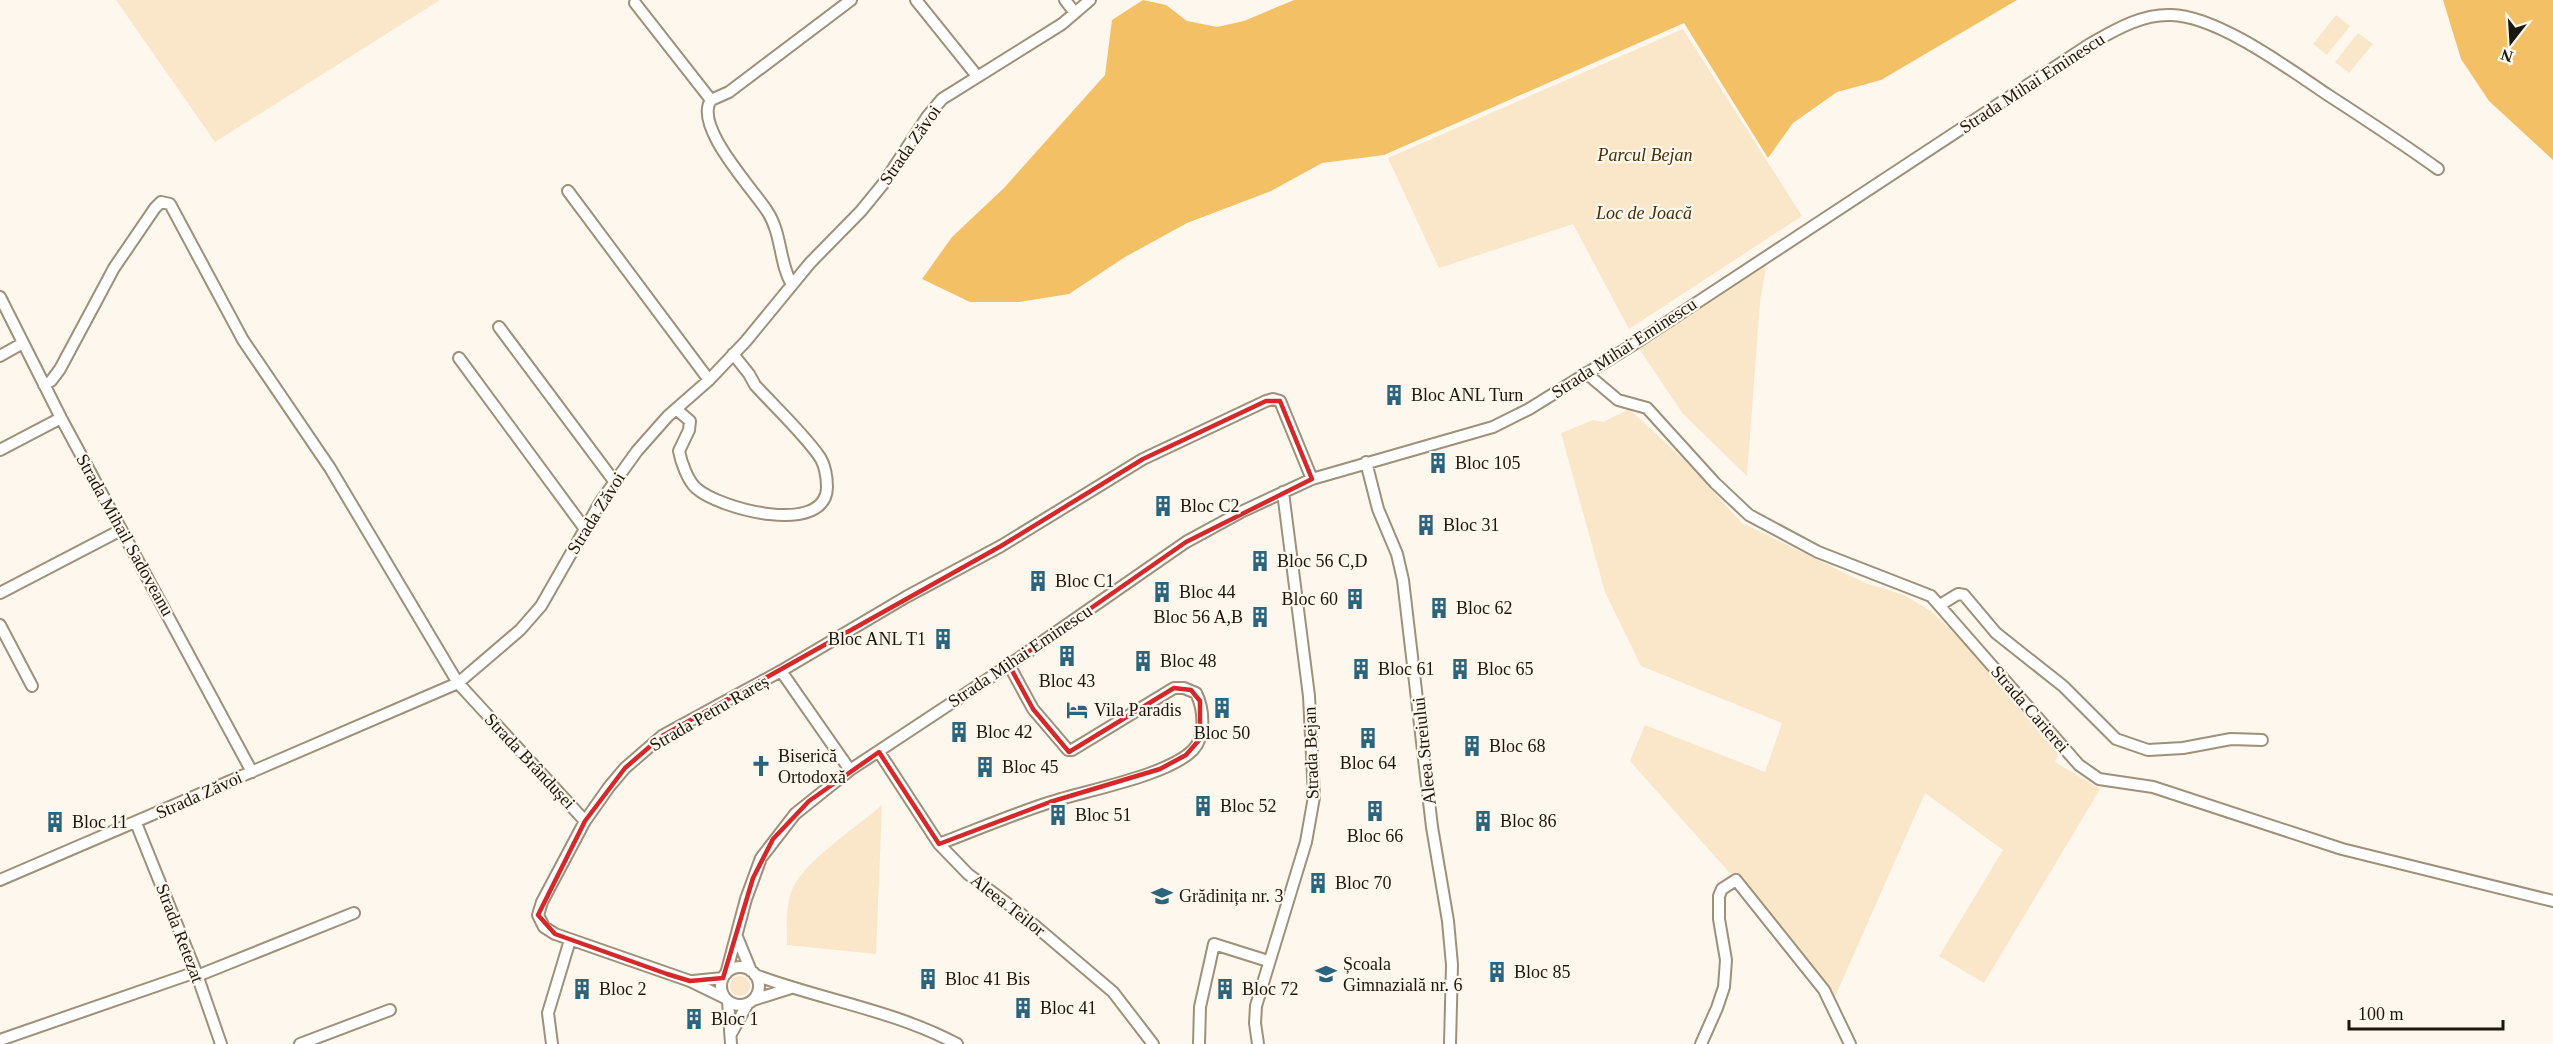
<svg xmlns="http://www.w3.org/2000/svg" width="2553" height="1044" viewBox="0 0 2553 1044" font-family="'Times New Roman',serif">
	<rect width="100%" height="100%" fill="#fdf7ed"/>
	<path fill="#fae7c9" d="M 116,0 L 440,0 L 215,142 Z
		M 2336,15 L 2350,26 L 2327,55 L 2313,44 Z
		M 1683,29 L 1802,216 L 1629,329 L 1573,224 L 1439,268 L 1388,158 Z
		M 2358,33 L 2373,44 L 2349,73 L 2335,62 Z
		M 1767,262 L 1760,302 L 1747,476 L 1683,414 L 1638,347 Z
		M 1629,409 L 1686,462 L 1742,523 L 1865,583 L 1904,595 L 1932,612 L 1963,642 L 2058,754 L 2055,762 L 2100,789 L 1984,983 L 1939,956 L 2003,850 L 1925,793 L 1835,997 L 1736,880 L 1630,761 L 1645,725 L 1765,772 L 1782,723 L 1641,666 L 1605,592 L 1561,433 L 1593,420 L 1603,422 Z
		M 882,805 L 876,954 L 787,945 C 787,927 785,908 792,890 C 801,864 859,825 882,805 Z
		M730 986a10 10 0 1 1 20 0a10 10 0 1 1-20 0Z"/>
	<path fill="#f4c065" d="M 1143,0 L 1166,5 L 1187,21 L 1217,27 L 1244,21 L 1294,0 L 2017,0 L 1881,80 L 1837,92 L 1793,123 L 1768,158 L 1684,23 L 1384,155 L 1322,163 L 1271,191 L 1187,223 L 1125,257 L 1069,294 L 1019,302 L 970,302 L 922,279 L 952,237 L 1004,188 L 1105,75 L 1112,20 Z
		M 2443,0 L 2553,0 L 2553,160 L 2489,101 L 2461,59 Z"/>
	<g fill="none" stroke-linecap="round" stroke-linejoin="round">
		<defs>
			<path id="minor" d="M 916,0 L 977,76
				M 1065,0 L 1075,13
				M 635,3 L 711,100 C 693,126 753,189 767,211 C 782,233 779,263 792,285
				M 711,100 L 729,92 L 851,0
				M 568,191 L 709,380
				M 0,297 L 61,418 L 252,772
				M 499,327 L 614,481
				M 0,356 L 23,343
				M 459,358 L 585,529
				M 1586,373 L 1618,400 L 1647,408 L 1715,483 L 1749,515 L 1818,552 L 1931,596 L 2079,765 L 2099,779 L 2153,787 L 2342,849 L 2553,901
				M 44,385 L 51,381 L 60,369 L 114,268 L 155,208 L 161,202 L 170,204 L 243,340 L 330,468 L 458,683 L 585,821
				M 676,409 L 690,421 L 689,430 L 679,451 C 681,462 688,481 696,488 C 719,509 826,537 827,487 C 827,478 825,464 819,456 C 803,433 775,407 755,385 L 749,374 L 733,354
				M 0,450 L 61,418
				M 1366,462 L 1378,509 L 1397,554 L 1403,580 L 1432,827 L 1448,921 L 1452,965 L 1450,1044
				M 0,593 L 121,530
				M 1940,605 L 1958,594 L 1964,595 L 1996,633 L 2063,686 L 2116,739 L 2148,750 L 2183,748 L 2231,739 L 2262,740
				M 0,625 L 32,686
				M 781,671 L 850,770
				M 879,752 L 939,844 L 968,874 L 1020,913 L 1113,992 L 1153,1044
				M 136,823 L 196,972 L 221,1044
				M 939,844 C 976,830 1013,814 1051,802 C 1087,790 1167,776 1193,750 C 1206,736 1204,709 1196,693 L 1184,688 L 1174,688 L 1072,750 L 1068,750 L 1033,709 L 1009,665
				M 0,880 L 458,683 L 520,630 L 541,606 L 601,501 L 637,451 L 668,416 L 709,380 L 746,341 L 810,263 L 861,211 L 883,184 L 927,117 L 942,99 L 1062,24 L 1090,0
				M 737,937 L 751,971
				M721 986a19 19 0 1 1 38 0a19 19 0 1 1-38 0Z
				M 726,974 L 746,899 L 761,858 L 795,814 L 850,770 L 1009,665 L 1186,542 L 1241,512 L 1312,479 L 1493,427 L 1529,409 L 1634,344 L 2090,44 C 2115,30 2141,14 2171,15 C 2218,16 2289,69 2328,95 C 2365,119 2402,143 2438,169
				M 755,975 C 822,1000 893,1010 957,1044
				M 197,976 L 354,913
				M 693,981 L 723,978
				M 725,998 L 690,981 L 555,934 L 544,927 L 538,915 L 542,902 L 585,821 L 609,787 L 625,768 L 662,736 L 781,671 L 906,597 L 1001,546 L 1143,459 L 1266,401 L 1273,399 L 1280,401 L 1312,479
				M 753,1000 L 791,988
				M 728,1001 L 731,1044
				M 731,1034 L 748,1003
				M 0,1040 L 196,972
				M 300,1044 L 390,1010
				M 552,1044 L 548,1013 L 570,940
				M 1199,1044 L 1200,1007 L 1214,944 L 1268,961
				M 1258,1044 L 1255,1023 L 1256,1006 L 1306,842 L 1314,797 L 1309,696 L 1283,492
				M 1701,1044 L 1717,1008 L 1724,987 L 1726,960 L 1719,919 L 1719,896 L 1722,889 L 1736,880 L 1824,990 L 1850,1044"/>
		</defs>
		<use href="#minor" stroke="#9e9079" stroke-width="14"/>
		<use href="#minor" stroke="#fff" stroke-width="10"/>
	</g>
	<path fill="none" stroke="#d62828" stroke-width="4.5" stroke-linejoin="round" d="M 1266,401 L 1280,401 L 1312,479 L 1186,542 L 1009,665 L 1033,709 L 1069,752 L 1174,688 L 1191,690 L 1200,701 L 1200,739 L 1186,755 L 1160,769 L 1050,802 L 939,844 L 879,752 L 809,801 L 773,839 L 753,878 L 723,978 L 690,981 L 667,974 L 555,934 L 538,915 L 585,821 L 625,768 L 662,736 L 1001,546 L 1143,459 Z"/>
	<defs>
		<symbol id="building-bare" viewBox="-9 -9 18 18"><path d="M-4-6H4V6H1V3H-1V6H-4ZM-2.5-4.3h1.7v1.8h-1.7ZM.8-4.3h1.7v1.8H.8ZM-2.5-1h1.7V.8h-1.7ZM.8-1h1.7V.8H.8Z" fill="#2b647d" stroke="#fdf7ed" stroke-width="2.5" paint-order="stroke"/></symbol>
		<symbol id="hotel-bare" viewBox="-9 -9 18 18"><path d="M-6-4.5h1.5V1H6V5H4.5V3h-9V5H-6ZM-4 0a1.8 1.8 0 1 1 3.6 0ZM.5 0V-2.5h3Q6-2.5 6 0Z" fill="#2b647d" stroke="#fdf7ed" stroke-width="2.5" paint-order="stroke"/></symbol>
		<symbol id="church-bare" viewBox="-9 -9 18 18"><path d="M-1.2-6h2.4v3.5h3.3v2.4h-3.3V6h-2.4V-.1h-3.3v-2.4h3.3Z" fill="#2b647d" stroke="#fdf7ed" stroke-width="2.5" paint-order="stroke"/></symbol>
		<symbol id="school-bare" viewBox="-9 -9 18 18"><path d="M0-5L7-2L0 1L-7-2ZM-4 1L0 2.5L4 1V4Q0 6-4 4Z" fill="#2b647d" stroke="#fdf7ed" stroke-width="2.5" paint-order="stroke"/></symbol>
	</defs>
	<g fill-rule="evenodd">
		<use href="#building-bare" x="1379" y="380" width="30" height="30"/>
		<use href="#building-bare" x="1423" y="448" width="30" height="30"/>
		<use href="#building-bare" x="1148" y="491" width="30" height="30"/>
		<use href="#building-bare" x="1411" y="510" width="30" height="30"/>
		<use href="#building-bare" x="1245" y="546" width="30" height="30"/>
		<use href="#building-bare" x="1023" y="566" width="30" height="30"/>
		<use href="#building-bare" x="1147" y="577" width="30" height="30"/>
		<use href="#building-bare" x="1340" y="584" width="30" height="30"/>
		<use href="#building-bare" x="1424" y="593" width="30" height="30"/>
		<use href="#building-bare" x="1245" y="602" width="30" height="30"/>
		<use href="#building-bare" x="928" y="624" width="30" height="30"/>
		<use href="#building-bare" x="1052" y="641" width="30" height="30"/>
		<use href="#building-bare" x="1128" y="646" width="30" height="30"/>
		<use href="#building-bare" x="1346" y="654" width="30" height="30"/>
		<use href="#building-bare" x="1445" y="654" width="30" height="30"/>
		<use href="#building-bare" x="1207" y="693" width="30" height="30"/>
		<use href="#hotel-bare" x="1062" y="695" width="30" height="30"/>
		<use href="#building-bare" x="944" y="717" width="30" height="30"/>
		<use href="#building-bare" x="1353" y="723" width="30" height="30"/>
		<use href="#building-bare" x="1457" y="731" width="30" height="30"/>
		<use href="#church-bare" x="746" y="751" width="30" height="30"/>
		<use href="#building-bare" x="970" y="752" width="30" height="30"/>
		<use href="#building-bare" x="1188" y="791" width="30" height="30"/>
		<use href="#building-bare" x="1360" y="796" width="30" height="30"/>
		<use href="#building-bare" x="1043" y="800" width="30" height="30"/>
		<use href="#building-bare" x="1468" y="806" width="30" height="30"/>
		<use href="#building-bare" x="40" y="807" width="30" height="30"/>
		<use href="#building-bare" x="1303" y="868" width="30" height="30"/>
		<use href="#school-bare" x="1147" y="881" width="30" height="30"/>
		<use href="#building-bare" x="1482" y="957" width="30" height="30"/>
		<use href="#school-bare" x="1311" y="959" width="30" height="30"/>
		<use href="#building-bare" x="913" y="964" width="30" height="30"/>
		<use href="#building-bare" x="567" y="974" width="30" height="30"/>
		<use href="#building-bare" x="1210" y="974" width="30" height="30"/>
		<use href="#building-bare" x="1008" y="993" width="30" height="30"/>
		<use href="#building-bare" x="679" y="1004" width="30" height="30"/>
	</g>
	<g text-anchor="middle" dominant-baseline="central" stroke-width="4.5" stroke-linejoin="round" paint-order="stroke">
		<g font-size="18" fill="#1c170e" stroke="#fdf7ed">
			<text transform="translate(2032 83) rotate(-33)">Strada Mihai Eminescu</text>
			<text transform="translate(910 145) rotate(-55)">Strada Zăvoi</text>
			<text transform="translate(1624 348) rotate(-33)">Strada Mihai Eminescu</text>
			<text transform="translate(596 513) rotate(-58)">Strada Zăvoi</text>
			<text transform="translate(125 535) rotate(61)">Strada Mihail Sadoveanu</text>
			<text transform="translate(1020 656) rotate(-34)">Strada Mihai Eminescu</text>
			<text transform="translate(2030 709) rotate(49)">Strada Carierei</text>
			<text transform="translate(709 713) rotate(-30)">Strada Petru Rareș</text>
			<text transform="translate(1424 751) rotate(-96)">Aleea Streiului</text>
			<text transform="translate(1311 753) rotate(-92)">Strada Bejan</text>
			<text transform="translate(530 761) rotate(47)">Strada Brândușei</text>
			<text transform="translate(199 795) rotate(-24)">Strada Zăvoi</text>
			<text transform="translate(1008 905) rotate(38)">Aleea Teilor</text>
			<text transform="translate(180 933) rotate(69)">Strada Retezat</text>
		</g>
		<g font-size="18" font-style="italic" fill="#453008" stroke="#fdf7ed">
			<text x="1645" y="155">Parcul Bejan</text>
			<text x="1644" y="213">Loc de Joacă</text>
		</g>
		<g font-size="18" fill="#1c170e" stroke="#fdf7ed" text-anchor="start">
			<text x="1411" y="395">Bloc ANL Turn</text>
			<text x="1455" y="463">Bloc 105</text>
			<text x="1180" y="506">Bloc C2</text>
			<text x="1443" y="525">Bloc 31</text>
			<text x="1277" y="561">Bloc 56 C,D</text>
			<text x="1055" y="581">Bloc C1</text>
			<text x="1179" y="592">Bloc 44</text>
			<text x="1338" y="599" text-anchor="end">Bloc 60</text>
			<text x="1456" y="608">Bloc 62</text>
			<text x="1243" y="617" text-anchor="end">Bloc 56 A,B</text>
			<text x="926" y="639" text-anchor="end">Bloc ANL T1</text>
			<text x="1160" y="661">Bloc 48</text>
			<text x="1378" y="669">Bloc 61</text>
			<text x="1477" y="669">Bloc 65</text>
			<text x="1067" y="681" text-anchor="middle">Bloc 43</text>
			<text x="1094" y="710">Vila Paradis</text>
			<text x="976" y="732">Bloc 42</text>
			<text x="1222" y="733" text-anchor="middle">Bloc 50</text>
			<text x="1489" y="746">Bloc 68</text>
			<text x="778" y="756">Biserică<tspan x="778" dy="21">Ortodoxă</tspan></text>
			<text x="1368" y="763" text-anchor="middle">Bloc 64</text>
			<text x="1002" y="767">Bloc 45</text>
			<text x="1220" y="806">Bloc 52</text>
			<text x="1075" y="815">Bloc 51</text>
			<text x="1500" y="821">Bloc 86</text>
			<text x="72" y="822">Bloc 11</text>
			<text x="1375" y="836" text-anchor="middle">Bloc 66</text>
			<text x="1335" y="883">Bloc 70</text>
			<text x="1179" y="896">Grădinița nr. 3</text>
			<text x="1343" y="964">Școala<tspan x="1343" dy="21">Gimnazială nr. 6</tspan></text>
			<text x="1514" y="972">Bloc 85</text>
			<text x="945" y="979">Bloc 41 Bis</text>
			<text x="599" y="989">Bloc 2</text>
			<text x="1242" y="989">Bloc 72</text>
			<text x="1040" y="1008">Bloc 41</text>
			<text x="711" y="1019">Bloc 1</text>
		</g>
	</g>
	<g transform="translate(2511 42) rotate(197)" stroke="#fdf7ed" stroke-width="4.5" paint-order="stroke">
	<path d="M0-4.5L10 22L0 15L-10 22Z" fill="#1c170e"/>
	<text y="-9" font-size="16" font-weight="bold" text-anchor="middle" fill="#1c170e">N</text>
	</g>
	<path d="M2349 1020v9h154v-9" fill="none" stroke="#1c170e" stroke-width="3"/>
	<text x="2358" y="1020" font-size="18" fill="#1c170e" stroke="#fdf7ed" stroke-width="4.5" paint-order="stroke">100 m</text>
</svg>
